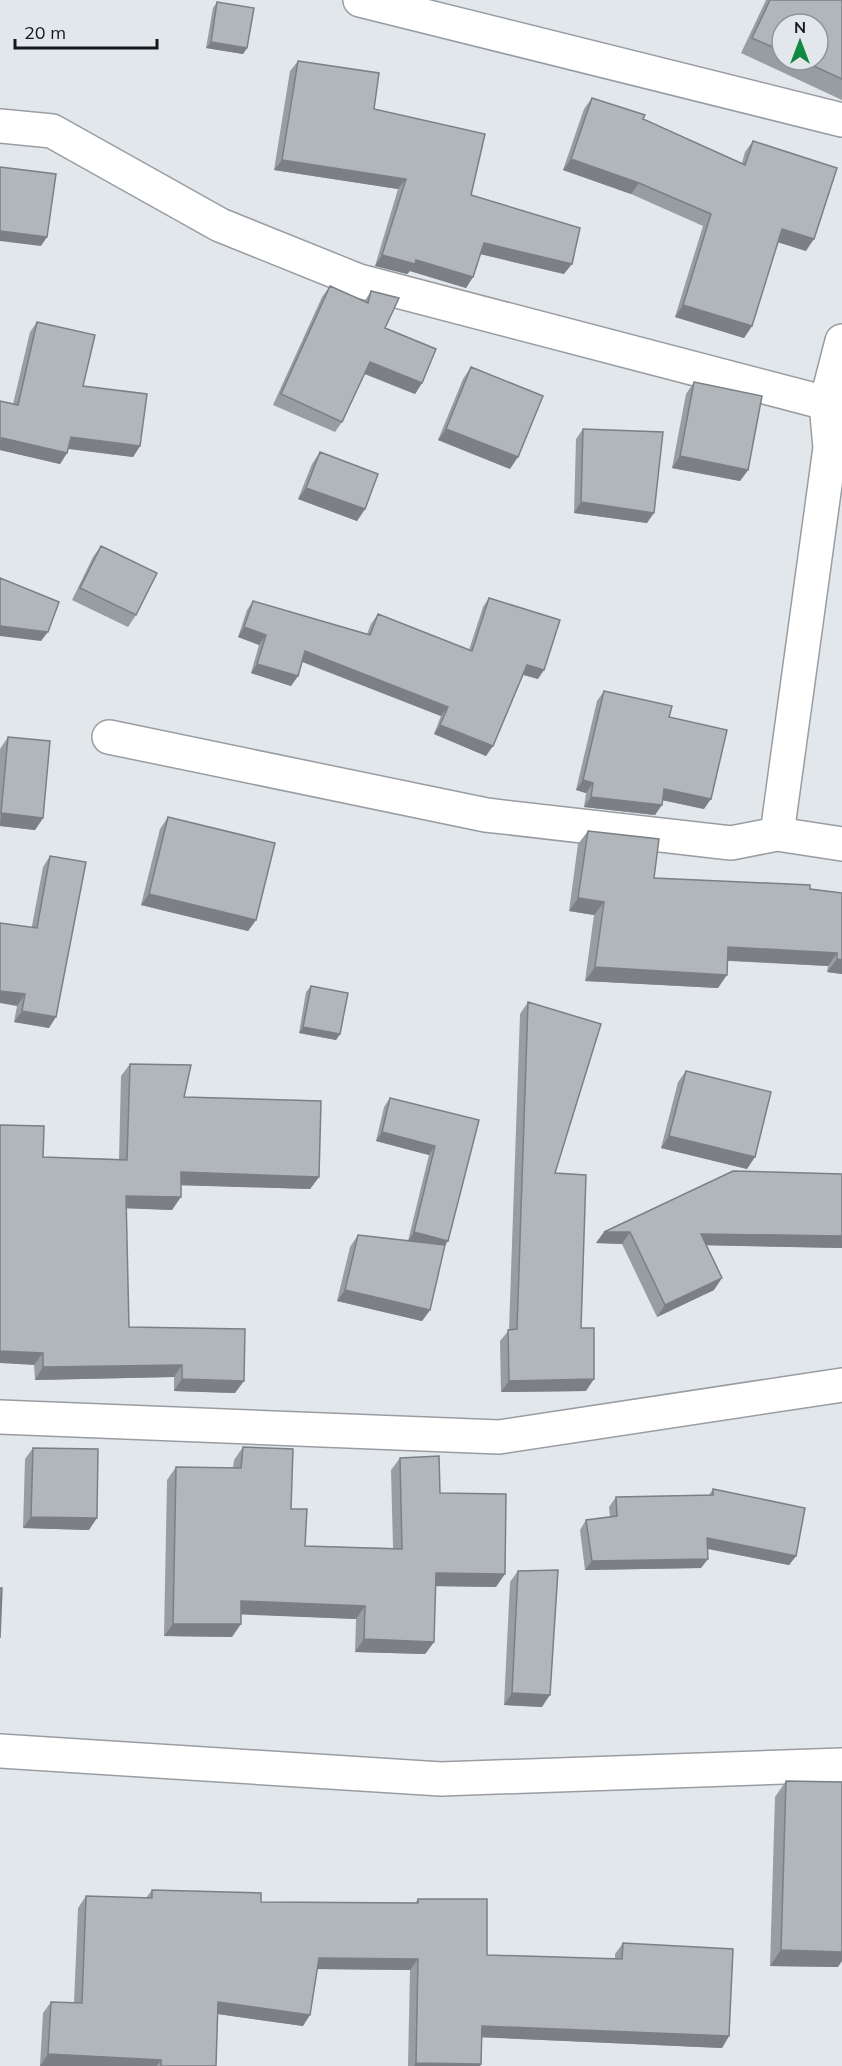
<svg xmlns="http://www.w3.org/2000/svg" width="842" height="2066" viewBox="0 0 842 2066" font-family="Mulish,sans-serif">
	<rect width="100%" height="100%" fill="#e2e7ec"/>
	<g fill="none" stroke-linecap="round" stroke-linejoin="round">
		<defs>
			<path id="street" d="M 360,0 L 842,120
				M 0,126 L 52,131 L 220,225 L 359,281 L 826,403
				M 109,737 L 486,815 L 731,843 L 777,834 L 842,844
				M 777,834 L 830,448 L 826,403 L 842,341
				M 0,1417 L 499,1437 L 842,1385
				M 0,1751 L 441,1779 L 842,1765"/>
		</defs>
		<use href="#street" stroke="#999da2" stroke-width="36"/>
		<use href="#street" stroke="#fff" stroke-width="33"/>
	</g>
	<path fill="#989da1" fill-rule="evenodd" d="M 766,0 L 842,0 L 842,100 L 741,53 ZM 782,24 L 818,60 L 782,60 Z
		M 217,2 L 247,48 L 243,54 L 206,48 L 213,8 Z
		M 298,61 L 374,109 L 471,195 L 564,274 L 480,254 L 473,277 L 466,288 L 410,271 L 407,274 L 375,266 L 398,189 L 274,170 L 290,71 Z
		M 592,98 L 643,119 L 742,163 L 745,152 L 753,141 L 806,251 L 778,242 L 752,326 L 744,338 L 675,317 L 703,226 L 631,194 L 563,170 L 584,109 Z
		M 330,286 L 364,302 L 371,291 L 385,328 L 422,383 L 415,394 L 364,373 L 342,422 L 335,432 L 273,405 L 322,297 Z
		M 37,322 L 83,386 L 140,446 L 133,457 L 68,449 L 67,453 L 60,464 L 0,450 L 0,401 L 13,404 L 30,332 Z
		M 471,367 L 510,469 L 438,440 L 463,379 Z
		M 694,382 L 748,470 L 740,481 L 672,468 L 686,394 Z
		M 583,429 L 647,523 L 574,513 L 576,439 Z
		M 320,452 L 365,509 L 357,521 L 298,499 L 312,464 Z
		M 101,546 L 136,615 L 128,627 L 72,600 L 93,557 Z
		M 489,598 L 538,679 L 523,675 L 486,756 L 434,734 L 441,716 L 302,662 L 298,676 L 291,686 L 251,673 L 259,645 L 238,637 L 247,610 L 253,601 L 367,634 L 371,624 L 378,614 L 469,650 L 483,607 Z
		M 604,691 L 669,717 L 704,809 L 662,800 L 655,815 L 584,807 L 586,793 L 576,790 L 597,701 Z
		M 8,737 L 43,818 L 35,830 L 0,826 L 0,749 Z
		M 168,817 L 256,920 L 248,931 L 141,905 L 160,829 Z
		M 588,831 L 654,878 L 810,889 L 842,893 L 842,974 L 827,972 L 828,966 L 728,961 L 718,988 L 585,981 L 594,915 L 569,911 L 578,844 Z
		M 50,856 L 49,1028 L 14,1022 L 43,867 Z
		M 311,986 L 340,1034 L 336,1040 L 299,1033 L 306,992 Z
		M 528,1002 L 555,1173 L 581,1328 L 586,1391 L 501,1392 L 500,1341 L 509,1330 L 520,1014 Z
		M 130,1064 L 319,1177 L 310,1189 L 181,1185 L 172,1210 L 126,1208 L 129,1327 L 235,1393 L 174,1391 L 174,1377 L 35,1380 L 34,1365 L 43,1157 L 119,1159 L 121,1076 Z
		M 686,1071 L 747,1169 L 661,1148 L 678,1082 Z
		M 390,1098 L 479,1120 L 445,1245 L 430,1310 L 422,1321 L 337,1301 L 350,1247 L 358,1235 L 408,1241 L 429,1155 L 376,1141 L 384,1107 Z
		M 842,1174 L 842,1248 L 706,1245 L 714,1290 L 657,1317 L 622,1244 L 596,1243 L 604,1232 Z
		M 243,1447 L 291,1509 L 305,1546 L 393,1548 L 391,1470 L 400,1458 L 440,1493 L 496,1587 L 435,1586 L 434,1642 L 425,1654 L 355,1652 L 356,1619 L 241,1614 L 232,1637 L 164,1636 L 167,1480 L 176,1467 L 233,1468 L 234,1460 Z
		M 33,1448 L 89,1530 L 23,1528 L 25,1459 Z
		M 713,1489 L 796,1556 L 789,1565 L 707,1549 L 701,1568 L 585,1570 L 580,1530 L 586,1520 L 610,1517 L 609,1507 L 616,1497 L 709,1495 Z
		M 518,1571 L 542,1707 L 504,1705 L 510,1582 Z
		M 786,1781 L 838,1967 L 770,1966 L 775,1797 Z
		M 152,1890 L 261,1902 L 415,1903 L 418,1899 L 487,1955 L 615,1959 L 615,1954 L 623,1943 L 729,2036 L 722,2048 L 482,2037 L 481,2064 L 480,2066 L 408,2066 L 410,1970 L 317,1969 L 303,2026 L 218,2014 L 216,2066 L 40,2066 L 43,2013 L 51,2002 L 74,2003 L 78,1908 L 86,1896 L 146,1898 Z"/>
	<path fill="#7c7f83" d="M 211,42 L 247,48 L 243,54 L 206,48 Z
		M 571,159 L 639,183 L 631,194 L 563,170 Z
		M 282,160 L 406,179 L 398,189 L 274,170 Z
		M 782,229 L 814,239 L 806,251 L 774,241 Z
		M 0,231 L 47,237 L 41,246 L 0,241 Z
		M 484,243 L 572,264 L 564,274 L 476,253 Z
		M 382,255 L 416,260 L 473,277 L 466,288 L 410,271 L 407,274 L 375,266 Z
		M 683,305 L 752,326 L 744,338 L 675,317 Z
		M 370,362 L 422,383 L 415,394 L 362,373 Z
		M 446,429 L 518,457 L 510,469 L 438,440 Z
		M 71,437 L 140,446 L 133,457 L 63,448 Z
		M 2,438 L 67,453 L 60,464 L 0,450 L 0,441 Z
		M 680,456 L 748,470 L 740,481 L 672,468 Z
		M 306,488 L 365,509 L 357,521 L 298,499 Z
		M 581,502 L 654,513 L 647,523 L 574,513 Z
		M 0,626 L 48,632 L 41,641 L 0,636 Z
		M 244,627 L 266,635 L 259,645 L 238,637 Z
		M 305,651 L 448,707 L 441,716 L 298,660 Z
		M 257,664 L 298,676 L 291,686 L 251,673 Z
		M 527,665 L 544,670 L 538,679 L 521,674 Z
		M 440,725 L 493,746 L 486,756 L 434,734 Z
		M 583,780 L 593,783 L 586,793 L 576,790 Z
		M 664,789 L 711,799 L 704,809 L 657,799 Z
		M 591,797 L 662,805 L 655,815 L 584,807 Z
		M 1,813 L 43,818 L 35,830 L 0,826 Z
		M 149,894 L 256,920 L 248,931 L 141,905 Z
		M 578,898 L 604,902 L 594,915 L 569,911 Z
		M 728,947 L 837,953 L 828,966 L 719,960 Z
		M 837,959 L 842,960 L 842,974 L 827,972 Z
		M 595,967 L 727,975 L 718,988 L 585,981 Z
		M 0,991 L 25,994 L 17,1006 L 0,1003 Z
		M 22,1011 L 56,1017 L 49,1028 L 14,1022 Z
		M 303,1027 L 340,1034 L 336,1040 L 299,1033 Z
		M 382,1132 L 435,1146 L 429,1155 L 376,1141 Z
		M 669,1136 L 755,1157 L 747,1169 L 661,1148 Z
		M 181,1172 L 319,1177 L 310,1189 L 173,1185 Z
		M 126,1196 L 181,1197 L 172,1210 L 118,1208 Z
		M 414,1232 L 448,1241 L 442,1250 L 408,1241 Z
		M 604,1232 L 630,1232 L 622,1244 L 596,1243 Z
		M 701,1234 L 842,1236 L 842,1248 L 693,1245 Z
		M 722,1278 L 714,1290 L 657,1317 L 665,1305 Z
		M 345,1290 L 430,1310 L 422,1321 L 337,1301 Z
		M 0,1351 L 43,1353 L 34,1365 L 0,1363 Z
		M 182,1365 L 174,1377 L 35,1380 L 43,1367 Z
		M 182,1379 L 244,1381 L 235,1393 L 174,1391 Z
		M 594,1379 L 586,1391 L 501,1392 L 509,1381 Z
		M 31,1517 L 97,1518 L 89,1530 L 23,1528 Z
		M 707,1538 L 796,1556 L 789,1565 L 700,1547 Z
		M 708,1559 L 701,1568 L 585,1570 L 592,1561 Z
		M 436,1573 L 505,1574 L 496,1587 L 427,1586 Z
		M 241,1601 L 365,1606 L 356,1619 L 232,1614 Z
		M 173,1624 L 241,1624 L 232,1637 L 164,1636 Z
		M 364,1639 L 434,1642 L 425,1654 L 355,1652 Z
		M 512,1693 L 550,1695 L 542,1707 L 504,1705 Z
		M 781,1950 L 842,1952 L 842,1961 L 838,1967 L 770,1966 Z
		M 319,1958 L 418,1959 L 410,1970 L 311,1969 Z
		M 218,2002 L 310,2015 L 303,2026 L 210,2013 Z
		M 482,2026 L 729,2036 L 722,2048 L 474,2037 Z
		M 48,2054 L 161,2060 L 157,2066 L 40,2066 Z
		M 416,2063 L 481,2064 L 480,2066 L 414,2066 Z"/>
	<path fill="#b1b6bb" stroke="#7c7f83" stroke-width="1.5" d="M 770,0 L 842,0 L 842,79 L 801,60 L 818,60 L 818,24 L 782,24 L 782,51 L 752,38 Z
		M 217,2 L 254,8 L 247,48 L 211,42 Z
		M 298,61 L 379,73 L 374,109 L 485,134 L 471,195 L 580,228 L 572,264 L 484,243 L 473,277 L 416,260 L 415,264 L 382,255 L 406,179 L 282,160 Z
		M 592,98 L 645,115 L 643,119 L 745,165 L 753,141 L 837,168 L 814,239 L 782,229 L 752,326 L 683,305 L 711,214 L 639,183 L 571,159 Z
		M 0,167 L 56,174 L 47,237 L 0,231 Z
		M 330,286 L 368,303 L 371,291 L 399,298 L 385,328 L 436,349 L 422,383 L 370,362 L 342,422 L 281,394 Z
		M 37,322 L 95,335 L 83,386 L 147,394 L 140,446 L 71,437 L 67,453 L 2,438 L 0,447 L 0,401 L 18,405 Z
		M 471,367 L 543,396 L 518,457 L 446,429 Z
		M 694,382 L 762,396 L 748,470 L 680,456 Z
		M 583,429 L 663,432 L 654,513 L 581,502 Z
		M 320,452 L 378,474 L 365,509 L 306,488 Z
		M 101,546 L 157,573 L 136,615 L 80,588 Z
		M 0,578 L 59,602 L 48,632 L 0,626 Z
		M 489,598 L 560,620 L 544,670 L 527,665 L 493,746 L 440,725 L 448,707 L 305,651 L 298,676 L 257,664 L 266,635 L 244,627 L 253,601 L 370,635 L 378,614 L 472,651 Z
		M 604,691 L 672,706 L 669,717 L 727,730 L 711,799 L 664,789 L 662,805 L 591,797 L 593,783 L 583,780 Z
		M 8,737 L 50,741 L 43,818 L 1,813 Z
		M 168,817 L 275,843 L 256,920 L 149,894 Z
		M 588,831 L 659,839 L 654,878 L 810,885 L 810,889 L 842,893 L 842,960 L 837,959 L 837,953 L 728,947 L 727,975 L 595,967 L 604,902 L 578,898 Z
		M 50,856 L 86,862 L 56,1017 L 22,1011 L 25,994 L 0,991 L 0,923 L 37,928 Z
		M 311,986 L 348,993 L 340,1034 L 303,1027 Z
		M 528,1002 L 601,1024 L 555,1173 L 586,1175 L 581,1328 L 594,1328 L 594,1379 L 509,1381 L 508,1330 L 517,1329 Z
		M 130,1064 L 191,1065 L 184,1097 L 321,1101 L 319,1177 L 181,1172 L 181,1197 L 126,1196 L 129,1327 L 245,1329 L 244,1381 L 182,1379 L 182,1365 L 43,1367 L 43,1353 L 0,1351 L 0,1125 L 44,1126 L 43,1157 L 127,1160 Z
		M 686,1071 L 771,1092 L 755,1157 L 669,1136 Z
		M 390,1098 L 479,1120 L 448,1241 L 414,1232 L 435,1146 L 382,1132 Z
		M 733,1171 L 842,1174 L 842,1236 L 701,1234 L 722,1278 L 665,1305 L 630,1232 L 604,1232 Z
		M 358,1235 L 445,1245 L 430,1310 L 345,1290 Z
		M 243,1447 L 293,1449 L 291,1509 L 307,1509 L 305,1546 L 402,1549 L 400,1458 L 439,1456 L 440,1493 L 506,1494 L 505,1574 L 436,1573 L 434,1642 L 364,1639 L 365,1606 L 241,1601 L 241,1624 L 173,1624 L 176,1467 L 241,1468 Z
		M 33,1448 L 98,1449 L 97,1518 L 31,1517 Z
		M 713,1489 L 805,1508 L 796,1556 L 707,1538 L 708,1559 L 592,1561 L 586,1520 L 617,1516 L 616,1497 L 713,1495 Z
		M 558,1570 L 550,1695 L 512,1693 L 518,1571 Z
		M 0,1588 L 2,1588 L 0,1638 Z
		M 786,1781 L 842,1782 L 842,1952 L 781,1950 Z
		M 152,1890 L 261,1893 L 261,1902 L 418,1903 L 418,1899 L 487,1899 L 487,1955 L 622,1959 L 623,1943 L 733,1949 L 729,2036 L 482,2026 L 481,2064 L 416,2063 L 418,1959 L 319,1958 L 310,2015 L 218,2002 L 216,2066 L 161,2066 L 161,2060 L 48,2054 L 51,2002 L 82,2003 L 86,1896 L 152,1898 Z"/>
	<g transform="translate(800 42)"><circle r="28" fill="#e2e7ec" stroke="#909498" stroke-width="1.5"/>
	<path d="M0-4.5L10 22L0 15L-10 22Z" fill="#118842"/>
	<text y="-9" font-size="16" font-weight="bold" text-anchor="middle" fill="#16181a">N</text>
	</g>
	<path d="M15 39v9h142v-9" fill="none" stroke="#16181a" stroke-width="3"/>
	<text x="24" y="39" font-size="18" fill="#16181a" stroke="#e2e7ec" stroke-width="4.5" paint-order="stroke">20 m</text>
</svg>
